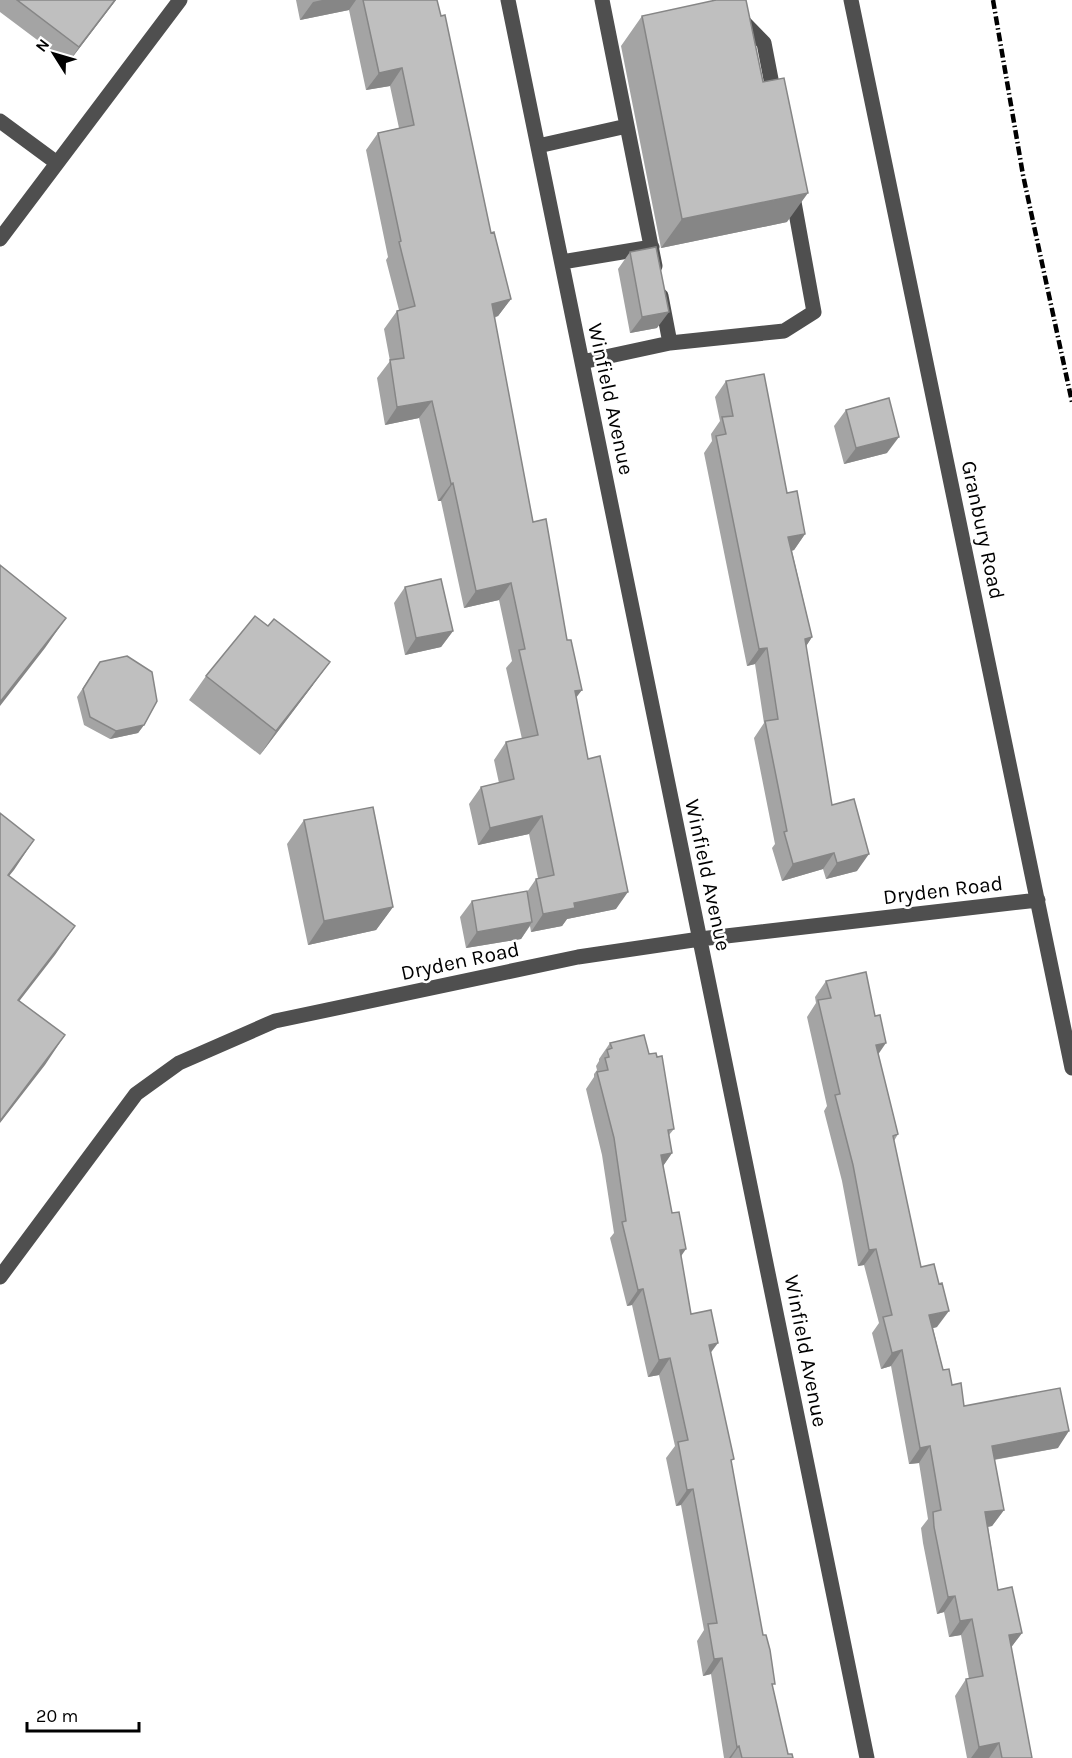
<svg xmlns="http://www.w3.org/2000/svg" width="1072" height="1758" viewBox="0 0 1072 1758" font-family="Karla,sans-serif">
	<rect width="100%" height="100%" fill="#fff"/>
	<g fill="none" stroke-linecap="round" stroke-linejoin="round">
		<path stroke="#4f4f4f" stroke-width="15" d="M 508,0 L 867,1758
			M 602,0 L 655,266
			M 722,0 L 764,43 L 775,100
			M 851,0 L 1072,1068
			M 0,121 L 57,163
			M 538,146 L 627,126
			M 0,239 L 180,0
			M 562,262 L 652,247
			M 661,296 L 670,343
			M 582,362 L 670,343 L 784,331 L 814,312 L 792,191
			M 0,1277 L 136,1094 L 179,1063 L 275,1021 L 578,957 L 700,939 L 1038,900"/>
		<path stroke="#000" stroke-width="4.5" stroke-dasharray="9 3 1.5 3" stroke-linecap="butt" d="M 993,0 L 1023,175 L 1072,402"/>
	</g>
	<path fill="#a4a4a4" d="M 0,0 L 116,0 L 68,63 L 0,12 Z
		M 296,0 L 437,0 L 491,233 L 511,299 L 498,316 L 494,318 L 533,522 L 576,698 L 616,909 L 567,919 L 562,926 L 531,932 L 530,926 L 521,939 L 466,948 L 460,917 L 472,901 L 527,892 L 536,879 L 538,878 L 529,834 L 478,845 L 469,804 L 481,787 L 499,783 L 494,760 L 506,742 L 522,739 L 506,668 L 512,661 L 499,600 L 464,608 L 441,501 L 438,501 L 419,418 L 385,425 L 377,378 L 390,361 L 384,329 L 397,311 L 399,310 L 386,260 L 388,257 L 366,150 L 378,133 L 399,128 L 390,86 L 366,90 L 349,10 L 300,20 Z
		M 642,16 L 787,222 L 661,248 L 621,46 Z
		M 630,252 L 657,328 L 630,333 L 618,269 Z
		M 726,381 L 787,493 L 805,534 L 794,550 L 792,551 L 812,637 L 806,646 L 832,805 L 857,871 L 826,879 L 823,869 L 782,881 L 772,848 L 775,844 L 754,738 L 764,723 L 755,664 L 747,666 L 704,453 L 712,441 L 711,434 L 720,421 L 715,397 Z
		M 846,410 L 887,453 L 844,464 L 834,426 Z
		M 405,587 L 453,631 L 441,647 L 405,655 L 394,603 Z
		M 100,662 L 144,725 L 138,733 L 110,739 L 84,725 L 77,697 Z
		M 206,676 L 313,685 L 260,755 L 189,700 Z
		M 304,820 L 393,907 L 376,930 L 308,945 L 287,844 Z
		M 826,981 L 878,1054 L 898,1134 L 894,1141 L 921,1267 L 937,1327 L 933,1328 L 943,1370 L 964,1406 L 1058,1448 L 994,1460 L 1004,1510 L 992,1526 L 988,1527 L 998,1590 L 1022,1633 L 1011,1647 L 1032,1758 L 967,1758 L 955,1696 L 966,1679 L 969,1679 L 961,1635 L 949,1637 L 944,1612 L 937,1614 L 923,1543 L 921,1528 L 928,1519 L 919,1463 L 909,1464 L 891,1366 L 881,1369 L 872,1333 L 879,1323 L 864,1265 L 858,1266 L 842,1181 L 824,1111 L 827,1106 L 807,1017 L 816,1003 L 815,997 Z
		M 610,1043 L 649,1054 L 674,1129 L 669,1135 L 672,1153 L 663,1166 L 691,1314 L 711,1353 L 772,1688 L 788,1754 L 793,1758 L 724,1758 L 711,1674 L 703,1676 L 697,1641 L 704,1630 L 681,1505 L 676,1506 L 666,1458 L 675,1446 L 659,1375 L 648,1377 L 632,1305 L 627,1306 L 610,1238 L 614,1233 L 602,1155 L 586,1089 L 594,1077 L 594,1074 L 597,1070 L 596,1066 L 599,1061 L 599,1059 Z"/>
	<path fill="#868686" d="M 115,0 L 116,0 L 68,63 L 79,47 Z
		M 322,0 L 356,0 L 349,10 L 300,20 L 313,2 Z
		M 402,68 L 390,86 L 366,90 L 379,73 Z
		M 808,193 L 787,222 L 661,248 L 682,219 Z
		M 511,299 L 498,316 L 479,321 L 492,304 Z
		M 669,312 L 657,328 L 630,333 L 642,317 Z
		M 432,401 L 419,418 L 385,425 L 397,407 Z
		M 899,437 L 887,453 L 844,464 L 856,448 Z
		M 453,483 L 441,501 L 438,501 L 451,484 Z
		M 805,534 L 794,550 L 777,553 L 788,537 Z
		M 511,583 L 499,600 L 464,608 L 476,591 Z
		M 66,618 L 45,648 L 0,706 L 0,702 Z
		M 453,631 L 441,647 L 405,655 L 416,638 Z
		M 812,637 L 801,654 L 805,639 Z
		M 767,648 L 755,664 L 747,666 L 759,649 Z
		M 330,662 L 313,685 L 260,755 L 276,731 Z
		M 582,690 L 569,707 L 575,691 Z
		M 144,725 L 138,733 L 110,739 L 116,731 Z
		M 542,816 L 529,834 L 478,845 L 490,828 Z
		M 34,840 L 14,870 L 0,887 L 8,875 Z
		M 834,853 L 823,869 L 782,881 L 793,864 Z
		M 869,854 L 857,871 L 826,879 L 837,863 Z
		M 628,892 L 616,909 L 567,919 L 562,926 L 531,932 L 543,914 L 574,903 Z
		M 393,907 L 376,930 L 308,945 L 324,921 Z
		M 532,922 L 521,939 L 466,948 L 477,932 Z
		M 75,926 L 55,955 L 0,1026 L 18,1000 Z
		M 65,1035 L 45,1065 L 0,1123 L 0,1121 Z
		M 886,1043 L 875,1059 L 876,1045 Z
		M 672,1153 L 661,1169 L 661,1155 Z
		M 686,1249 L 675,1265 L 680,1250 Z
		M 876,1249 L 864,1265 L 858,1266 L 869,1250 Z
		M 643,1289 L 632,1305 L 627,1306 L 638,1290 Z
		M 949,1311 L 937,1327 L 918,1332 L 929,1315 Z
		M 718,1343 L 706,1359 L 709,1345 Z
		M 902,1350 L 891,1366 L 881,1369 L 892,1353 Z
		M 670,1358 L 659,1375 L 648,1377 L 659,1360 Z
		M 1069,1431 L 1058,1448 L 980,1462 L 992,1446 Z
		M 930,1446 L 919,1463 L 909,1464 L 920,1448 Z
		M 693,1489 L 681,1505 L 676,1506 L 687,1490 Z
		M 1004,1510 L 992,1526 L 974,1529 L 985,1512 Z
		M 955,1596 L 944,1612 L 937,1614 L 948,1597 Z
		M 972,1619 L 961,1635 L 949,1637 L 960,1621 Z
		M 1022,1633 L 1010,1649 L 1009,1635 Z
		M 722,1658 L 711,1674 L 703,1676 L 714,1659 Z
		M 999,1743 L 989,1758 L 971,1758 L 979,1747 Z
		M 739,1746 L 731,1758 L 729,1758 L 737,1747 Z"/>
	<path fill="#bfbfbf" stroke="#868686" stroke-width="1.5" d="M 17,0 L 115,0 L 79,47 Z
		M 363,0 L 437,0 L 441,16 L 445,15 L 491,233 L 494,232 L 511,299 L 492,304 L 533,522 L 546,519 L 567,640 L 571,640 L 582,690 L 575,691 L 588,759 L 600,756 L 628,892 L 574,903 L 575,908 L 543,914 L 536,879 L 554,875 L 542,816 L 490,828 L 481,787 L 514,779 L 506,742 L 538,735 L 519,650 L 525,649 L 511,583 L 476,591 L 453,483 L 451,484 L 432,401 L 397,407 L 390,360 L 404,358 L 397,311 L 415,306 L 399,242 L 401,241 L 378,133 L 414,125 L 402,68 L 379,73 Z
		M 716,0 L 746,0 L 763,82 L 784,78 L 808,193 L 682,219 L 642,16 Z
		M 656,247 L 669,312 L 642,317 L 630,252 Z
		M 764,374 L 787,493 L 797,491 L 805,534 L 788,537 L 812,637 L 805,639 L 832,805 L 854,799 L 869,854 L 837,863 L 834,853 L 793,864 L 784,832 L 787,831 L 765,721 L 778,719 L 767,648 L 759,649 L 716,436 L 726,434 L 722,417 L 733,416 L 726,381 Z
		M 889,398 L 899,437 L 856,448 L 846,410 Z
		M 0,565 L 66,618 L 0,702 Z
		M 441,579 L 453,631 L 416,638 L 405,587 Z
		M 255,616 L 268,626 L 274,619 L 330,662 L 276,731 L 206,676 Z
		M 127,656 L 152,672 L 157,701 L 144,725 L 116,731 L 90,717 L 83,689 L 100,662 Z
		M 373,807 L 393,907 L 324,921 L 304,820 Z
		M 0,813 L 34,840 L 8,875 L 75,926 L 18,1000 L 65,1035 L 0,1121 Z
		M 527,891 L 532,922 L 477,932 L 472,901 Z
		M 866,972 L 875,1016 L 880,1015 L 886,1043 L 876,1045 L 898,1134 L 893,1136 L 921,1267 L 934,1264 L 939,1284 L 942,1283 L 949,1311 L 929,1315 L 943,1370 L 949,1369 L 952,1385 L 961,1383 L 964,1406 L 1060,1388 L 1069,1431 L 992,1446 L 1004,1510 L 985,1512 L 998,1590 L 1012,1587 L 1022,1633 L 1009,1635 L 1032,1758 L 1002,1758 L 999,1743 L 979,1747 L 966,1679 L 983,1676 L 972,1619 L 960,1621 L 955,1596 L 948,1597 L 934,1527 L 933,1512 L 941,1510 L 930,1446 L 920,1448 L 902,1350 L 892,1353 L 883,1317 L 892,1315 L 876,1249 L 869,1250 L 853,1165 L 835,1095 L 840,1094 L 818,1000 L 831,998 L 826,981 Z
		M 644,1035 L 649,1054 L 656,1053 L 657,1057 L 662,1056 L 674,1129 L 668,1130 L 672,1153 L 661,1155 L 672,1213 L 679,1212 L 686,1249 L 680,1250 L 691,1314 L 711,1310 L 718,1343 L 709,1345 L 734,1459 L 731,1460 L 763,1635 L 766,1635 L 770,1650 L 775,1684 L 772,1684 L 788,1754 L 792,1754 L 793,1758 L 742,1758 L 739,1746 L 737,1747 L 722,1658 L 714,1659 L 708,1624 L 717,1623 L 693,1489 L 687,1490 L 678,1442 L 688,1440 L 670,1358 L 659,1360 L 643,1289 L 638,1290 L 622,1222 L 626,1221 L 614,1138 L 597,1072 L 608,1070 L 605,1058 L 609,1057 L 607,1050 L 612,1048 L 610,1043 Z"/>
	<g text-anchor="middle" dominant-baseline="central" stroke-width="5" stroke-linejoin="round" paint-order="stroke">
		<g font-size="21" fill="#000" stroke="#fff">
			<text transform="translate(611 399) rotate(78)">Winfield Avenue</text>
			<text transform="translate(983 530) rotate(78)">Granbury Road</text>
			<text transform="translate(708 875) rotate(78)">Winfield Avenue</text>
			<text transform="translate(943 890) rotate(-7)">Dryden Road</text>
			<text transform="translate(460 961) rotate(-12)">Dryden Road</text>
			<text transform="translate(806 1351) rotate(79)">Winfield Avenue</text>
		</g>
	</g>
	<g transform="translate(54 54) rotate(307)" stroke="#ffffff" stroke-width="4.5" paint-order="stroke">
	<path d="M0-4.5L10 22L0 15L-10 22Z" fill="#000000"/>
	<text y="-9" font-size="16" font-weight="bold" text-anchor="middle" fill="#000000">N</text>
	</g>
	<path d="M27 1722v9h112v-9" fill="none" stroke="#000000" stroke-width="3"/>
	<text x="36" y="1722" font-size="18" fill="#000000" stroke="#ffffff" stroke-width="4.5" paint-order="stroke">20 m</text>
</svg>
